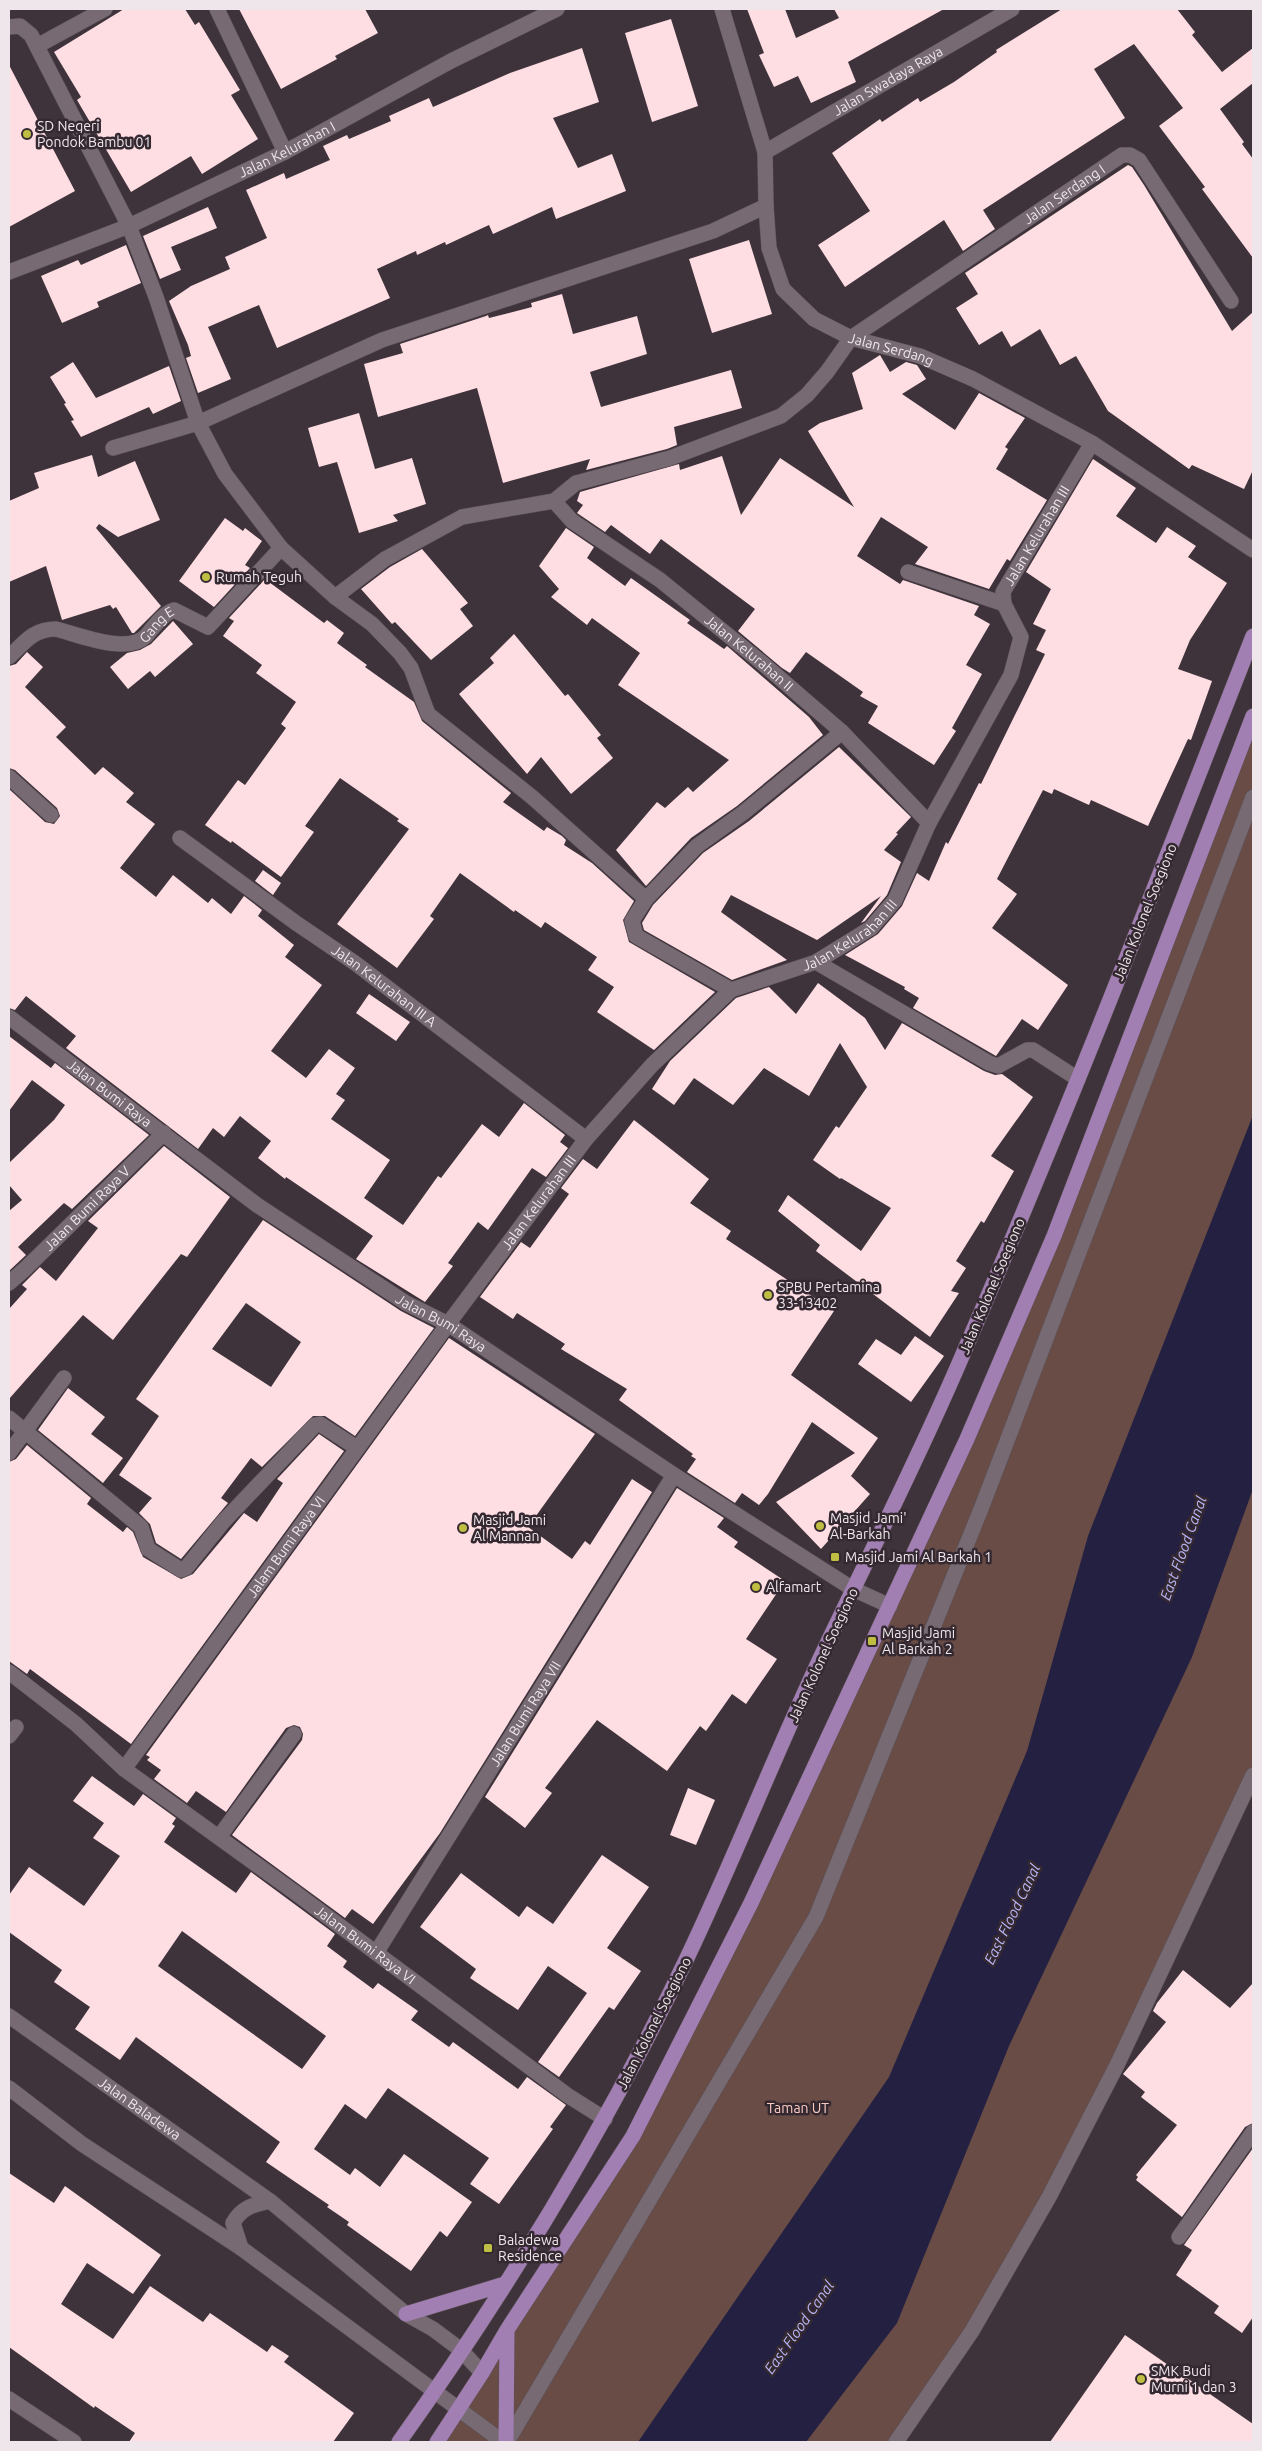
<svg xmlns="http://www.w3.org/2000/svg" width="1262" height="2451" viewBox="0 0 1262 2451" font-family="Ubuntu,sans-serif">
	<rect width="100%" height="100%" fill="#3f333b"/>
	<path fill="#694c46" d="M 1253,716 L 1253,1775 L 1022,2244 L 892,2442 L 437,2442 L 633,2136 L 967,1439 Z"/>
	<path fill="#232042" d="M 1253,1115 L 1253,1489 L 1192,1657 L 1009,2046 L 897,2323 L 806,2442 L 638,2442 L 889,2077 L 1027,1751 L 1088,1536 Z"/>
	<path fill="#fedde3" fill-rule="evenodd" d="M 124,9 L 185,9 L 195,25 L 199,22 L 240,90 L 231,95 L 258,139 L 202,174 L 191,156 L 131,192 L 77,100 L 81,97 L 54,52 Z
		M 239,9 L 365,9 L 378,33 L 335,56 L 337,59 L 281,89 Z
		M 747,9 L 785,9 L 796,38 L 839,18 L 834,9 L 944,9 L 848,62 L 856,82 L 811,103 L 798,76 L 774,87 L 759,55 L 764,53 Z
		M 1062,9 L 1177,9 L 1195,32 L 1192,35 L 1222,72 L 1253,48 L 1253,83 L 1220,109 L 1244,142 L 1242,144 L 1253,159 L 1253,258 L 1202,189 L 1205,187 L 1159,126 L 1183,108 L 1134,44 L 1094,69 L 1125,118 L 983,210 L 995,229 L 963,251 L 944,220 L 845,287 L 818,245 L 870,211 L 832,153 L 880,119 L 882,122 L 918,98 L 920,102 L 954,82 L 997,52 L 996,50 Z
		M 671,19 L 698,106 L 652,122 L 625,33 Z
		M 582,48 L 599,102 L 553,118 L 578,168 L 612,154 L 626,191 L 556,219 L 552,207 L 493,234 L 489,225 L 446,245 L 445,242 L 417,255 L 416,251 L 377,269 L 390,298 L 277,348 L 259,305 L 208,327 L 231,379 L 198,393 L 186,358 L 191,356 L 188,345 L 169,301 L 191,286 L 230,269 L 225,257 L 267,238 L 246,190 L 284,173 L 286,179 L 330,160 L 323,146 L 347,135 L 349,139 L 391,121 L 389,116 L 429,98 L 433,107 L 510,73 Z
		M 9,65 L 75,191 L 9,227 Z
		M 1128,165 L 1132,167 L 1144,185 L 1232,331 L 1253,312 L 1253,470 L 1244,489 L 1192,465 L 1189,469 L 1108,411 L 1076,356 L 1060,365 L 1040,329 L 1011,347 L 1002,331 L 979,345 L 956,308 L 978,294 L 965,273 Z
		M 208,207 L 217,228 L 171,247 L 181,270 L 160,279 L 143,236 Z
		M 749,240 L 772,314 L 712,333 L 689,259 Z
		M 126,245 L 141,283 L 97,302 L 99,307 L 62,323 L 41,276 L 78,260 L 81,265 Z
		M 562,294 L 573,334 L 637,316 L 647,354 L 590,372 L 601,407 L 731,370 L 742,408 L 674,427 L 677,445 L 667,449 L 586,470 L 590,459 L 503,483 L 477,388 L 378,417 L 364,364 L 403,353 L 400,344 L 486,316 L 488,315 L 489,318 L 532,307 L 531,303 Z
		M 880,355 L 890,372 L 906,362 L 917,365 L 926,379 L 902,394 L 955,430 L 979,393 L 1025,418 L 1005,447 L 1008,449 L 996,469 L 1047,500 L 1010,561 L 1007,559 L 989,589 L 915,564 L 928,547 L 881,517 L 857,556 L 900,584 L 903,580 L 979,606 L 974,615 L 990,624 L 966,665 L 982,674 L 952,728 L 956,731 L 934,765 L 868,723 L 878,706 L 860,696 L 863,692 L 806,652 L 790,673 L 782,668 L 738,631 L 755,609 L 661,539 L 650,554 L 611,525 L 605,532 L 577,513 L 583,505 L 577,501 L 580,492 L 679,464 L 680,470 L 722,456 L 741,515 L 780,458 L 854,507 L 808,431 L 820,423 L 863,409 L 852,373 Z
		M 73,362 L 96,398 L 169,366 L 181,401 L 153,414 L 149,407 L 81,437 L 71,421 L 74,420 L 64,404 L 66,403 L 50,377 Z
		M 359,413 L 375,469 L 412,458 L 426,504 L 393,515 L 398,521 L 359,533 L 337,462 L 319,467 L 308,428 Z
		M 92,455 L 98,477 L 135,461 L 160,520 L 118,537 L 99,524 L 96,528 L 161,606 L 134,633 L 132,633 L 116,607 L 113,609 L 110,605 L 62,620 L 46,566 L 9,582 L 9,501 L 39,488 L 34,473 Z
		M 1093,459 L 1136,488 L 1116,516 L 1156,543 L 1167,527 L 1196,546 L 1188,557 L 1227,583 L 1190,640 L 1178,669 L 1212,681 L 1191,740 L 1188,739 L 1148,826 L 1091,800 L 1089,805 L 1054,789 L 1052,794 L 1043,790 L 997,879 L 1017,894 L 992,928 L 1068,985 L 1038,1030 L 1022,1019 L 996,1056 L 913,1008 L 919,998 L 904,989 L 905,987 L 845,955 L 878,934 L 902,906 L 917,873 L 929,881 L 946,842 L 948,844 L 979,783 L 981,784 L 1045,654 L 1036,650 L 1046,630 L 1033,624 L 1051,589 L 1026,572 Z
		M 225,518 L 243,531 L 245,528 L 262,541 L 245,565 L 250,568 L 214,607 L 179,581 Z
		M 566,528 L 594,547 L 587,558 L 625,586 L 631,578 L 690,620 L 687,623 L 724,649 L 727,646 L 809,717 L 823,735 L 737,806 L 691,838 L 646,886 L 616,850 L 657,802 L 665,808 L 688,787 L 693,792 L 729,760 L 618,685 L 640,653 L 592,618 L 587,625 L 551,597 L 559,589 L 539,566 Z
		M 422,549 L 468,603 L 460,609 L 473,626 L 431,660 L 395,622 L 392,624 L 361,589 L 390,567 Z
		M 265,579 L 324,623 L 327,620 L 344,633 L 337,643 L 367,665 L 365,667 L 414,702 L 422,721 L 511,793 L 503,802 L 544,831 L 547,827 L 562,836 L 566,840 L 564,845 L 592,863 L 634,901 L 623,920 L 629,942 L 715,992 L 654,1050 L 597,1012 L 614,987 L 588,970 L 597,957 L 545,922 L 541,928 L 515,910 L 514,912 L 460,873 L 430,916 L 434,919 L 397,968 L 337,924 L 409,829 L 397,821 L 399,819 L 340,778 L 305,826 L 314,832 L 281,877 L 232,841 L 231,843 L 205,825 L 238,780 L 245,785 L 286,728 L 281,724 L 296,702 L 256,673 L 262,665 L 223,636 L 234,621 L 229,618 Z
		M 173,621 L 193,644 L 155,677 L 150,671 L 128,689 L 110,667 L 127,653 L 140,650 L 151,644 Z
		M 514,634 L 565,696 L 568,694 L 601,735 L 597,738 L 613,758 L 571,794 L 541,757 L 527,774 L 459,694 L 494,663 L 490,658 Z
		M 27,652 L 43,667 L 25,687 L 66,727 L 56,737 L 95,775 L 103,767 L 134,793 L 126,802 L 155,824 L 120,868 L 156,897 L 173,875 L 208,903 L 212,898 L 231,914 L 244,896 L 262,910 L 258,916 L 294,945 L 285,957 L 322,985 L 271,1051 L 306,1078 L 329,1049 L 355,1068 L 336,1094 L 345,1100 L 331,1119 L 390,1160 L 364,1198 L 403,1225 L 438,1176 L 441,1178 L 482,1124 L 499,1137 L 524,1103 L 565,1135 L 560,1142 L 568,1148 L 546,1177 L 532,1168 L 488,1230 L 478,1222 L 448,1263 L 453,1266 L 425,1302 L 356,1259 L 373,1236 L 286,1177 L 285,1179 L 258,1158 L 271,1141 L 240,1116 L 224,1137 L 213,1128 L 198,1149 L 66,1048 L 76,1036 L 26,996 L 15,1010 L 9,1008 L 9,789 L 45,822 L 54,824 L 60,816 L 57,808 L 15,770 L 9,768 L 9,666 L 16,664 Z
		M 839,747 L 911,817 L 896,833 L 898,834 L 884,850 L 901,862 L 887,895 L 865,921 L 861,923 L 881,896 L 817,940 L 731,895 L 721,912 L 787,960 L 732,980 L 644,930 L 642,923 L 653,905 L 703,853 L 749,821 Z
		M 263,870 L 281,883 L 273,895 L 255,881 Z
		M 818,983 L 865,1018 L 885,1050 L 902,1023 L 984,1071 L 995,1075 L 1002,1074 L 1033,1097 L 991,1156 L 1014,1171 L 984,1223 L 981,1221 L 956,1261 L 966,1268 L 951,1291 L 959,1293 L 930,1337 L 816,1251 L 820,1245 L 778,1211 L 788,1195 L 861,1251 L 891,1208 L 841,1178 L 840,1179 L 813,1160 L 836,1126 L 839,1128 L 867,1087 L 840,1043 L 809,1096 L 764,1068 L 733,1105 L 694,1078 L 674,1105 L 652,1089 L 670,1061 L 736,998 L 769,987 L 796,1014 Z
		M 369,994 L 410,1022 L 396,1041 L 356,1013 Z
		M 9,1036 L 51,1068 L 55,1063 L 149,1135 L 72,1209 L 64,1203 L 18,1247 L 26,1255 L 9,1271 L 9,1211 L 22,1200 L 9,1185 L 9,1163 L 54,1120 L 65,1105 L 32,1080 L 9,1111 Z
		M 634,1120 L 709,1179 L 690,1203 L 731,1231 L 726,1239 L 834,1311 L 791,1375 L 878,1438 L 851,1476 L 870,1494 L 821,1549 L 776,1502 L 855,1453 L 812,1422 L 768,1494 L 759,1505 L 742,1493 L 735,1503 L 687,1472 L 696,1459 L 691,1456 L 693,1454 L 619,1400 L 627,1389 L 561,1349 L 565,1344 L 517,1313 L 513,1319 L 480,1297 L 521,1242 L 530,1248 L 569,1194 L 561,1188 L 583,1159 L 597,1169 Z
		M 164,1146 L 230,1197 L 187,1257 L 181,1254 L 113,1340 L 83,1315 L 9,1399 L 9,1309 L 27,1289 L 22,1285 L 40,1267 L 56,1281 L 98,1228 L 88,1221 Z
		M 263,1220 L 401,1311 L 434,1328 L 355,1436 L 325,1416 L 313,1416 L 262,1467 L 251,1458 L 221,1498 L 228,1503 L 181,1559 L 156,1543 L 150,1524 L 139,1513 L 152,1498 L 119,1475 L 159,1416 L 136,1399 ZM 246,1303 L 301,1342 L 271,1387 L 212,1349 Z
		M 915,1336 L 944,1356 L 911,1402 L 858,1364 L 876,1339 L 901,1355 Z
		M 449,1338 L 595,1434 L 528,1527 L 572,1559 L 585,1541 L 590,1545 L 632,1479 L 652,1492 L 440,1833 L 373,1924 L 352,1909 L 345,1918 L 232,1835 L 302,1740 L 303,1734 L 300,1727 L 294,1725 L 286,1728 L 226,1812 L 196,1791 L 187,1803 L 154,1779 L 161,1770 L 147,1760 L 150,1757 L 146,1755 Z
		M 68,1388 L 105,1417 L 91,1434 L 123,1458 L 103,1483 L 38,1430 Z
		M 319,1434 L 344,1451 L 131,1744 L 30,1669 L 27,1674 L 9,1661 L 9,1462 L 16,1459 L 27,1445 L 91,1498 L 87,1504 L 123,1532 L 127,1527 L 133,1532 L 143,1557 L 181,1579 L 193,1574 L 244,1513 L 257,1522 L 283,1483 L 277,1479 Z
		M 677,1488 L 724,1518 L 717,1527 L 738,1542 L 734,1547 L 785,1581 L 746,1639 L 777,1659 L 746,1704 L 732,1694 L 706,1731 L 700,1726 L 667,1771 L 597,1720 L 545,1788 L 552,1793 L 525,1828 L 485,1797 Z
		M 92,1776 L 134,1806 L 143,1794 L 176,1818 L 172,1824 L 175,1826 L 164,1842 L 236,1893 L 251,1872 L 335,1934 L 327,1946 L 347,1961 L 343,1967 L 373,1989 L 378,1983 L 418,2011 L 411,2020 L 449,2047 L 453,2042 L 518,2089 L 527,2077 L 566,2105 L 550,2127 L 553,2129 L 499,2204 L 470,2184 L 489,2158 L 388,2088 L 366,2119 L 345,2104 L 314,2149 L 350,2175 L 355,2168 L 380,2187 L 404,2154 L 472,2202 L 447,2237 L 440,2231 L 411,2271 L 347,2225 L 349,2222 L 327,2207 L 329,2205 L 266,2162 L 280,2142 L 136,2037 L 120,2060 L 75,2029 L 90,2007 L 54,1982 L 62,1970 L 9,1932 L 9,1895 L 29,1867 L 84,1906 L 120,1856 L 93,1838 L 104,1823 L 73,1801 ZM 182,1931 L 326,2036 L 302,2069 L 158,1966 Z
		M 688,1788 L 715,1800 L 696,1845 L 670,1835 Z
		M 602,1855 L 649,1887 L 607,1948 L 641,1971 L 614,2010 L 609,2007 L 559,2077 L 538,2062 L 587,1993 L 548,1966 L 518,2010 L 470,1978 L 476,1969 L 420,1927 L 461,1873 L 519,1917 L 527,1906 L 553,1924 Z
		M 1183,1970 L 1230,2008 L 1253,1983 L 1253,2123 L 1245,2127 L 1182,2217 L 1136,2180 L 1138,2177 L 1136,2175 L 1177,2125 L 1141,2097 L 1145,2092 L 1123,2074 L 1166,2022 L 1153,2011 L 1157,2003 Z
		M 1253,2148 L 1253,2317 L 1242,2333 L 1214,2313 L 1219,2306 L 1176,2275 L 1192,2250 L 1184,2245 Z
		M 9,2173 L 54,2203 L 65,2186 L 161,2255 L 133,2294 L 87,2263 L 61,2304 L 113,2339 L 150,2286 L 203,2322 L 210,2313 L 267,2352 L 272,2345 L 289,2356 L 284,2362 L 354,2413 L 333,2442 L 129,2442 L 135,2433 L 95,2406 L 94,2408 L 9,2347 Z
		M 1125,2335 L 1253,2424 L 1253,2442 L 1050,2442 Z"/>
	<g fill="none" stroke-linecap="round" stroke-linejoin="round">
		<defs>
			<g id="minor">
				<path d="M 217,9 L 285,152"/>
				<path id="s1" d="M 722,9 L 765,152 L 766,206 L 769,248 L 783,289 L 814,319 L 851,338 L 920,356 L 973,379 L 1092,443 L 1253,550"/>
				<path d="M 9,27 L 20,26 L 31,35 L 129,226 L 156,297 L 198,423 L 225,474 L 281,548 L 335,597 L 372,624 L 400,653 L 411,668 L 428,714 L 532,797 L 646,899 L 632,921 L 636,936 L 731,990"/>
				<path d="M 37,46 L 105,9"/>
				<path id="s2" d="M 765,152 L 1012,9"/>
				<path id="s3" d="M 9,272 L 129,226 L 285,152 L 451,61 L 557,9"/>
				<path d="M 113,448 L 198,423 L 382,340 L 713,231 L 766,206"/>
				<path id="s4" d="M 554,501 L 572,521 L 660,580 L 761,662 L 842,732 L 929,823"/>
				<path d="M 908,572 L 1004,604"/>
				<path id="s5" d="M 335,597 L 385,559 L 462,517 L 554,501 L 576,483 L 670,458 L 781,416 L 807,395 L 827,372 L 851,338 L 1122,155 L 1130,155 L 1139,160 L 1231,301"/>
				<path id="s6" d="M 9,657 C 25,642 33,629 56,629 C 79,635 128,655 146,636 C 153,628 163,613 174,610 L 208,627 L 281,548"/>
				<path d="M 9,777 L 51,815"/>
				<path id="s7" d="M 180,838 L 296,923 L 355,963 L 586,1139"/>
				<path d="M 646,899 L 697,846 L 743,813 L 842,732"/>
				<path d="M 816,962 L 989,1063 L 998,1066 L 1027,1050 L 1033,1050 L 1078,1079"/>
				<path id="s8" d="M 9,1017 L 257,1205 L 406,1303 L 448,1324 L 674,1475 L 853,1589 L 890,1606"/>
				<path id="s9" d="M 9,1283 L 25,1269 L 164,1133"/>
				<path d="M 9,1418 L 141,1527 L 148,1549 L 181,1570 L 186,1568 L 223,1522 L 315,1425 L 320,1424 L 357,1448"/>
				<path d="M 9,1453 L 64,1378"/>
				<path id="s10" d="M 9,1672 L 76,1724 L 124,1769 L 293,1891 L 567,2095 L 605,2119"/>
				<path d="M 9,1736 L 16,1727"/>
				<path id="s11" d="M 124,1769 L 448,1324 L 586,1139 L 652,1065 L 731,990 L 816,962 L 871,928 L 895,900 L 929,823 L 1011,675 L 1021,637 L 1004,604 L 1003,592 L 1092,443"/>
				<path d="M 219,1837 L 294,1734"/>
				<path id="s12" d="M 376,1953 L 674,1475"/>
				<path id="s13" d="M 9,2016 L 270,2201 L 406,2314 L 433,2329 L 461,2350 L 482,2373"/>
				<path d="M 9,2088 L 82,2144 L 241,2248 L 503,2442"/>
				<path d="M 1179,2237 L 1253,2132"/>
				<path d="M 241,2248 L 233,2223 C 242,2207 253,2205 270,2201"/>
				<path d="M 9,2399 L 74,2442"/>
				<path d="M 507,2442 L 816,1917 L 981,1509 L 1253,797"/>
				<path d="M 896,2442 L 972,2331 L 1049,2197 L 1117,2065 L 1253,1775"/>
			</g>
			<path id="major" d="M 406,2314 L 505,2284
				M 399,2442 C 508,2289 606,2128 687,1958 C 736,1855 777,1749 826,1646 C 872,1549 921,1453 963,1354 C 1066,1117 1159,876 1253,636
				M 437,2442 L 482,2373 L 507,2330 L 633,2136 L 751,1903 L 967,1439 L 1054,1236 L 1253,716
				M 506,2442 L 507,2332"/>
		</defs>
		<use href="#minor" stroke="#5a5056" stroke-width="16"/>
		<use href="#major" stroke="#5a5056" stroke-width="16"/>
		<use href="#minor" stroke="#776a73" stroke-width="15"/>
		<use href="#major" stroke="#a27fb2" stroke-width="15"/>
	</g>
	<g fill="#bfbe42" stroke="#352931" stroke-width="2">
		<circle cx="27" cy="134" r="5"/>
		<circle cx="206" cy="577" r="5"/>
		<circle cx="768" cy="1295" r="5"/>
		<circle cx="820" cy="1526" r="5"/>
		<circle cx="463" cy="1528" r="5"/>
		<rect x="830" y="1552" width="10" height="10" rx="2.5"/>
		<circle cx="756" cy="1587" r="5"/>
		<rect x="867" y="1636" width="10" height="10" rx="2.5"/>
		<rect x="483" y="2243" width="10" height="10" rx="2.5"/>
		<circle cx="1141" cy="2379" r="5"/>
	</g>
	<g text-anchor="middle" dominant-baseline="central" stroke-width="5" stroke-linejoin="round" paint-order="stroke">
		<g font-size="14" fill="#eee6eb" stroke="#352931">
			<text stroke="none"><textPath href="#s2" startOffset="142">Jalan Swadaya Raya</textPath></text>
			<text stroke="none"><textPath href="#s3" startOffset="304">Jalan Kelurahan I</textPath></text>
			<text stroke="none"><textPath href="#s5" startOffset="851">Jalan Serdang I</textPath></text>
			<text stroke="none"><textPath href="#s1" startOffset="415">Jalan Serdang</textPath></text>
			<text stroke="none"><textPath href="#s11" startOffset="1588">Jalan Kelurahan III</textPath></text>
			<text stroke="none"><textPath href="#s6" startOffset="166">Gang E</textPath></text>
			<text stroke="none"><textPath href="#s4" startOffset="248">Jalan Kelurahan II</textPath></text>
			<text transform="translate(1145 912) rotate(-68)">Jalan Kolonel Soegiono</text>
			<text stroke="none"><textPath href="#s11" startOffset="1122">Jalan Kelurahan III</textPath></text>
			<text stroke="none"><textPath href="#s7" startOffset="252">Jalan Kelurahan III A</textPath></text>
			<text stroke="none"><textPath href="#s8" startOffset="126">Jalan Bumi Raya</textPath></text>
			<text stroke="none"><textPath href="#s11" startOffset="702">Jalan Kelurahan III</textPath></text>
			<text stroke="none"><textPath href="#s9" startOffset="108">Jalan Bumi Raya V</textPath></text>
			<text transform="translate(992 1286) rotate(-67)">Jalan Kolonel Soegiono</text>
			<text stroke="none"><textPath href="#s8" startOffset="530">Jalan Bumi Raya</textPath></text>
			<text stroke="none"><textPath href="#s11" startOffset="275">Jalam Bumi Raya VI</textPath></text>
			<text transform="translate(823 1655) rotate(-65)">Jalan Kolonel Soegiono</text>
			<text stroke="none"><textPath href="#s12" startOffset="282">Jalan Bumi Raya VII</textPath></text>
			<text stroke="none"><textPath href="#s10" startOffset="449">Jalam Bumi Raya VI</textPath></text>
			<text transform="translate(654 2023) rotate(-63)">Jalan Kolonel Soegiono</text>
			<text stroke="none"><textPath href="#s13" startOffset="160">Jalan Baladewa</textPath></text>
		</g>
		<g font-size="14" fill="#eee6eb" stroke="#352931" text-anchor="start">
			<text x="37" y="126">SD Negeri<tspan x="37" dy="16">Pondok Bambu 01</tspan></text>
			<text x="216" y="577">Rumah Teguh</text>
			<text x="778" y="1287">SPBU Pertamina<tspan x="778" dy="16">33-13402</tspan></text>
			<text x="830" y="1518">Masjid Jami'<tspan x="830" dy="16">Al-Barkah</tspan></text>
			<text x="473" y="1520">Masjid Jami<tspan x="473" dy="16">Al Mannan</tspan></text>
			<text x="845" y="1557">Masjid Jami Al Barkah 1</text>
			<text x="766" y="1587">Alfamart</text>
			<text x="882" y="1633">Masjid Jami<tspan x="882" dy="16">Al Barkah 2</tspan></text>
			<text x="498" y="2240">Baladewa<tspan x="498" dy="16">Residence</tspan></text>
			<text x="1151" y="2371">SMK Budi<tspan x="1151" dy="16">Murni 1 dan 3</tspan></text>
		</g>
		<g font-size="14" fill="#facac1" stroke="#352931">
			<text x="798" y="2108">Taman UT</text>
		</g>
		<g font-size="15" font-style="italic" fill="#b8b6f8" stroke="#352931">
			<text transform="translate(1183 1548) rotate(-70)">East Flood Canal</text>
			<text transform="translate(1012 1914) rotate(-64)">East Flood Canal</text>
			<text transform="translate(799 2327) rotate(-55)">East Flood Canal</text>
		</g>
	</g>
	<rect width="1262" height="2451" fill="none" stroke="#eee6eb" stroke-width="20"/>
</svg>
